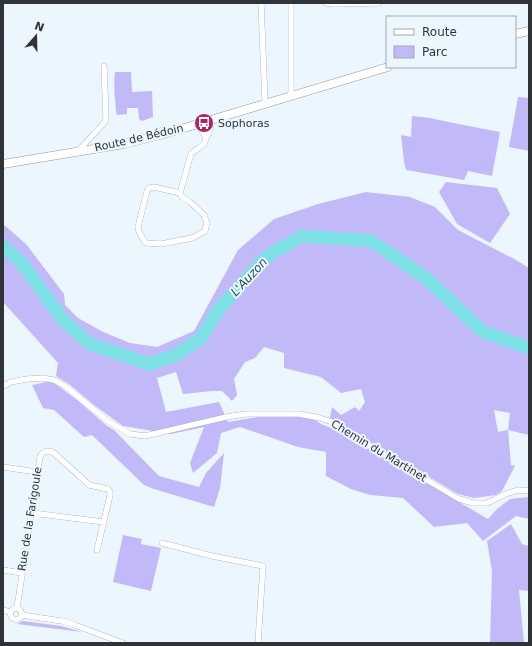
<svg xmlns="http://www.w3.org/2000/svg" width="532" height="646" viewBox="0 0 532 646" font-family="'DejaVu Sans',sans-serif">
	<rect width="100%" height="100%" fill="#ecf6ff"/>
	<path fill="#c2b9f9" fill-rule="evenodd" d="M 115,72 L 131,72 L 132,92 L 152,91 L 153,117 L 142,121 L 139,119 L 138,108 L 127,108 L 127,114 L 117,115 C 115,109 116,104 115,99 C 114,90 114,81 115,72 Z
		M 518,97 L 529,98 L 529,151 L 509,147 Z
		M 412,116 L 430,118 L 453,123 L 500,132 L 492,176 L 468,171 L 464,180 L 406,170 L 404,161 L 401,135 L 411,137 Z
		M 446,182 L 497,188 L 510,214 L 490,243 L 457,224 L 439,192 Z
		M 366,192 L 410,197 L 435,207 L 458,230 L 516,260 L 529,268 L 529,435 L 508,430 L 511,465 L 515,466 L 502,491 L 496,495 L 474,498 L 458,494 L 330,418 L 332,407 L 341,415 L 355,407 L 359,411 L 365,402 L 361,389 L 341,393 L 321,377 L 284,368 L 284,353 L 264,347 L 255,358 L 245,362 L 234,379 L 237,395 L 232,401 L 222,391 L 212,391 L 183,394 L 176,372 L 157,378 L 166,412 L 219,402 L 228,422 L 264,416 L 311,417 L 321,424 L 334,429 L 488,519 L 497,509 L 510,499 L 529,497 L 529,519 L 516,516 L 483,541 L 467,523 L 434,527 L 403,498 L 370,495 L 351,489 L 326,476 L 326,452 L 298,447 L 240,427 L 221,433 L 217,453 L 193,473 L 190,463 L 204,427 L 171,434 L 123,426 L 94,405 L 69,384 L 56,376 L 58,363 L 3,302 L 3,224 L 26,244 L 64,294 L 65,305 L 78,318 L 103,332 L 130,343 L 157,347 L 194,331 L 238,250 L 274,219 L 318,204 ZM 494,410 L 510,413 L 508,430 L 498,432 Z
		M 51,381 L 76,399 L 107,426 L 114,430 L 159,476 L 199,487 L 206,473 L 224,453 L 220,488 L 214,507 L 154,489 L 144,485 L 92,435 L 84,437 L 54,410 L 43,408 L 32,385 Z
		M 511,524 L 522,544 L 529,546 L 529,591 L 519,590 L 524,643 L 490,643 L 492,571 L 487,541 Z
		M 123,535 L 142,539 L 141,544 L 161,548 L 151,591 L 113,582 Z
		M 23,621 L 61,626 L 82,632 L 17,624 Z"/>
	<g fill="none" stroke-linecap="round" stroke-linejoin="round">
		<path stroke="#7de0e5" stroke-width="13" d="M 3,246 L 21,262 L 64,321 L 90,344 L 149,364 L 176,355 L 201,338 L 219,309 L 266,257 L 302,236 L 372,241 L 426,278 L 483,332 L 529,348"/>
		<defs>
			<path id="street" d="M 261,3 L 265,101 L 266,104
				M 291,3 L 291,96
				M 326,3 L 334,4 L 379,3
				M 198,125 L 206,138
				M 78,151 L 105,122 L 106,118 L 104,66
				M 154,187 L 180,193 L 183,198 L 190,202 L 204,215 L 207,223 L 205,231 L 192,238 L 161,244 L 146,243 C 142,238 139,234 138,227 L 147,191 L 149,188 Z
				M 180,193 L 191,154 C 195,150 200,148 204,144 L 211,126 L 210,121
				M 3,386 L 11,382 L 27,379 L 42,378 L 54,380 L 65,386 L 109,422 L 118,427 L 130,434 L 145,436 L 226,417 L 246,414 L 299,414 L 320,418 L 332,422 L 380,452 L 459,499 L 473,503 L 487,503 L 508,493 L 519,490 L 529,491
				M 3,467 L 37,472
				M 32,513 L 104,522
				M 162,543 L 212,556 L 263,566 L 258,643
				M 3,570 L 22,573
				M 17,608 L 40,457 C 43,450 48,450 54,453 L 86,482 L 89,485 L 108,489 L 110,492 L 110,495 L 97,550
				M10.5 614a5.5 5.5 0 1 1 11 0a5.5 5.5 0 1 1-11 0Z
				M 3,610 L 10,612
				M 21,615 L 62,621 L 75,625 L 123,643"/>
			<path id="secondary" d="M 515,34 L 529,31
				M 3,164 L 124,144 L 164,134 L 388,67"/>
		</defs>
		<use href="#street" stroke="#8f98a0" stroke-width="6"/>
		<use href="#secondary" stroke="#8f98a0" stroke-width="9"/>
		<use href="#street" stroke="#fff" stroke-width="5.5"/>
		<use href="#secondary" stroke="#fff" stroke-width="8"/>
	</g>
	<defs>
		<symbol id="bus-disc" viewBox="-11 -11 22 22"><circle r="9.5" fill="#ae2361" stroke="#ecf6ff"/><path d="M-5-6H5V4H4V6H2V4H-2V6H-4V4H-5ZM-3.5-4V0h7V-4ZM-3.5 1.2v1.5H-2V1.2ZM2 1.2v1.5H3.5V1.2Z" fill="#fff"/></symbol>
	</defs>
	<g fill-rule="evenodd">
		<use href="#bus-disc" x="193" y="112" width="22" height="22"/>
	</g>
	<g text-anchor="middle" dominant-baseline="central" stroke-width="4" stroke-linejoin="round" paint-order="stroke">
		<g font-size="11" fill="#303438" stroke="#ecf6ff" text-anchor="start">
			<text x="218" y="123">Sophoras</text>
		</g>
		<g font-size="11" fill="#303438" stroke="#ecf6ff">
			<text transform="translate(139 138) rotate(-13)">Route de Bédoin</text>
			<text transform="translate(379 451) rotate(31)">Chemin du Martinet</text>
			<text transform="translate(30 519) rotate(-81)">Rue de la Farigoule</text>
		</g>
		<g font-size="12" font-style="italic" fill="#265355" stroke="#ecf6ff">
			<text transform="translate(249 277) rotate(-47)">L'Auzon</text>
		</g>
	</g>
	<rect width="532" height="646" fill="none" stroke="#303438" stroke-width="8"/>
	<rect x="386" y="16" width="130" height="52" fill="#ecf6ff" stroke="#a1a8af"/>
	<rect x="394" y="29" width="20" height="6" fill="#ffffff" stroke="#a1a8af"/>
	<text x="422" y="36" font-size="12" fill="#303438">Route</text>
	<rect x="394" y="46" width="20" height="12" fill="#c2b9f9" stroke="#a1a8af"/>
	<text x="422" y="56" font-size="12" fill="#303438">Parc</text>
	<g transform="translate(36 36) rotate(20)" stroke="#ecf6ff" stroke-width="3" paint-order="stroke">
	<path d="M0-3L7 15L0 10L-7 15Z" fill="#303438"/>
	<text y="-6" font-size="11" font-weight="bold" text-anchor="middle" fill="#303438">N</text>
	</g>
</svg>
